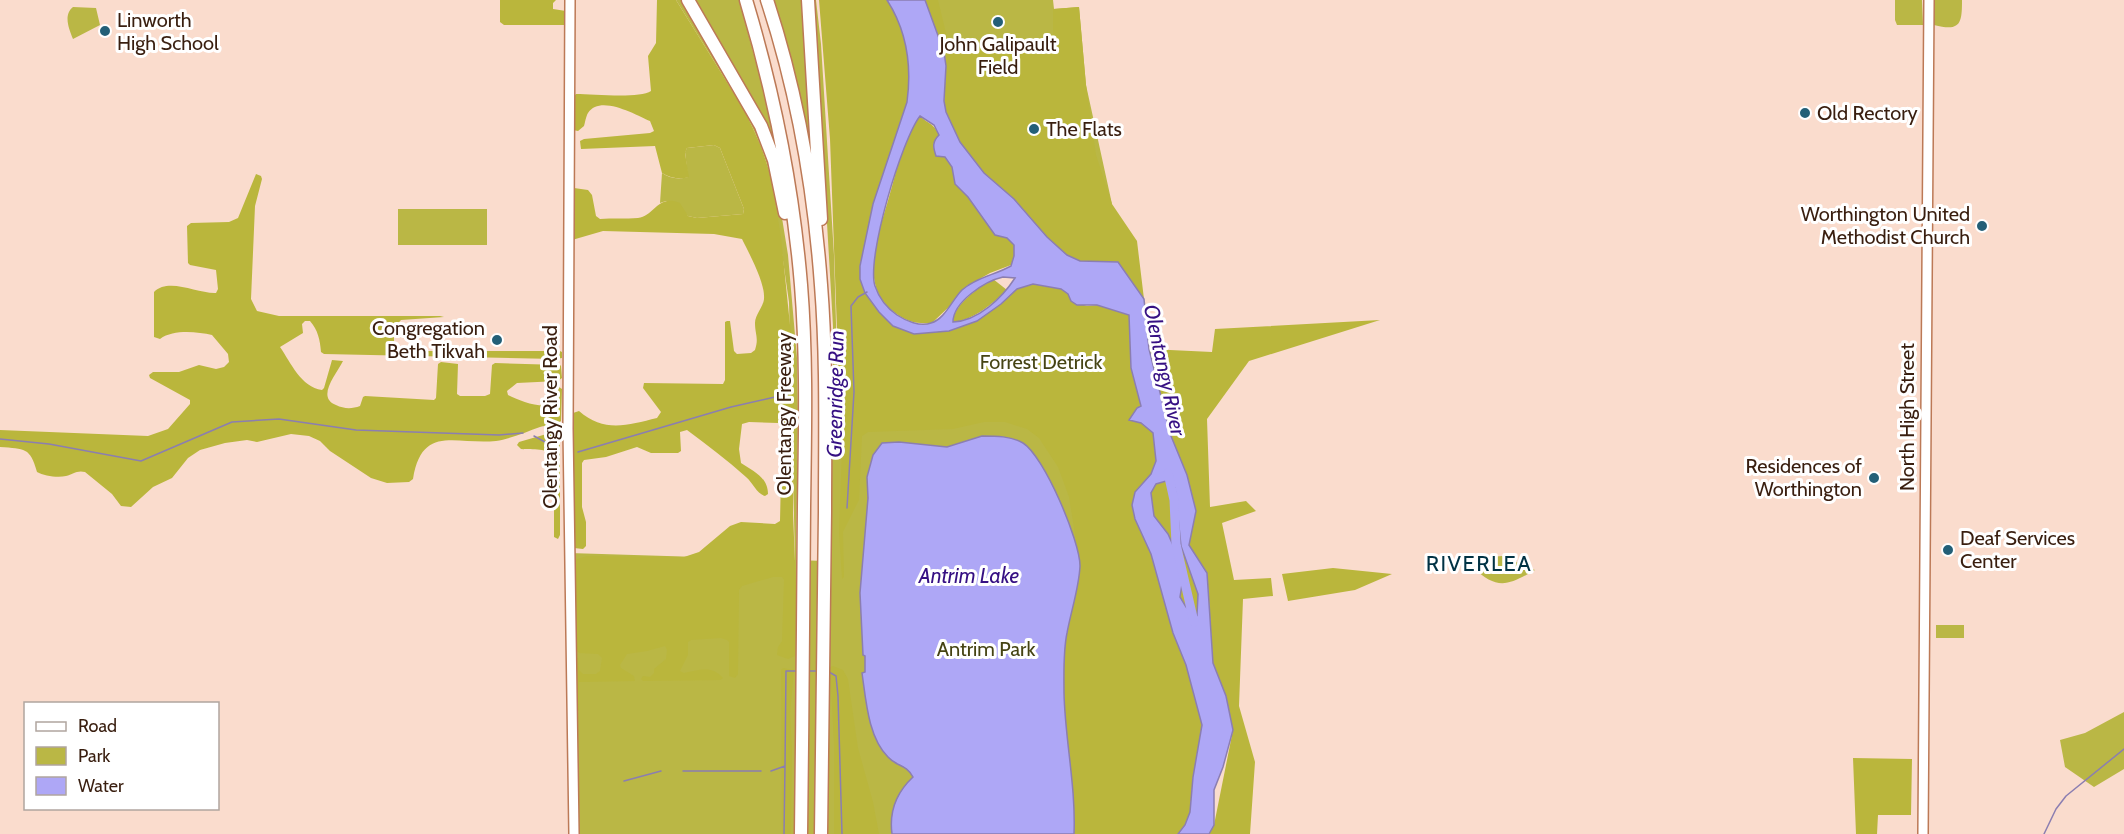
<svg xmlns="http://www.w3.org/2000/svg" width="2124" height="834" viewBox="0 0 2124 834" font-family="Cabin,sans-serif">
	<rect width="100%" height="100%" fill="#fadccd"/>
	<path fill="#bab745" d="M 676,0 L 682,0 L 762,136 L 777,187 L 788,255 L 797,358 L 798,417 L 796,560 L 824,561 L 825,425 L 833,424 L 833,326 L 814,0 L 816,0 L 821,44 L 834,255 L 839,425 L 1008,325 L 1135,492 L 1178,834 L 574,834 L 569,553 L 795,560 L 789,302 L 771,177 L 761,146 L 745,111 Z
		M 694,0 L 739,0 L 767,102 L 776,148 Z
		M 774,0 L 801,0 L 813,162 L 793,70 Z
		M 926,0 L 1053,0 L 1054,9 L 1079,7 L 1086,85 L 1112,204 L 984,173 Z
		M 1895,0 L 1922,0 L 1923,25 L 1897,25 L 1895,20 Z
		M 1934,0 L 1962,0 C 1962,23 1961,32 1934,25 Z
		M 73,7 L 96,8 L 100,25 L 73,39 C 69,29 63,15 73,7 Z
		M 714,145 L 720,148 L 744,209 L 743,214 L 697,218 L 688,216 L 666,201 L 660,203 L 662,173 C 669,178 679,180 688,177 L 685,152 L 687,148 Z
		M 398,209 L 487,209 L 487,245 L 398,245 Z
		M 1502,556 L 1535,570 C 1509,585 1497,591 1473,567 L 1490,557 Z
		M 1936,625 L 1964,625 L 1964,638 L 1936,638 Z
		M 2124,712 L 2124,769 L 2094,787 L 2065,767 L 2060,740 L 2085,733 Z"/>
	<path fill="#bab63c" d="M 500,0 L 556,0 L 553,3 L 553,9 L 566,11 L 566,23 L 564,25 L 504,25 L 500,22 Z
		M 657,0 L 676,0 L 745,111 L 761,146 L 771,177 L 781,237 L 794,364 L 793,513 L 796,586 L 795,656 L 788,659 L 777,655 L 778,647 L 782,641 L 784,580 L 782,577 L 773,577 L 742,586 L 739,590 L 738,674 L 735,678 L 729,676 L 729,642 L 727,640 L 721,638 L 691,640 L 688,642 L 688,655 L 680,671 L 684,673 C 699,670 712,665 723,678 L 720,680 L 643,681 L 641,679 L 643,676 L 650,677 L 654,673 L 654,669 L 666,659 L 667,650 L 665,646 L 647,651 L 627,654 L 620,665 L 621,668 L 634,676 L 635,681 L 579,682 L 579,710 L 577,712 L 575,709 L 575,660 L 578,658 L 579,670 L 583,674 L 596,674 L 600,671 L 602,658 L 598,654 L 579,653 L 576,649 L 574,566 L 577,559 L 587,556 L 684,557 L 699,552 L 730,526 L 741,522 L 775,524 L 780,521 L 782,430 L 778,423 L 749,422 L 742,424 L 739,449 L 741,463 C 753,471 768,477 768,494 L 765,496 C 757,494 753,483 746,477 C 727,460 707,445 687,430 L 680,432 L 681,451 L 678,453 L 651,453 L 637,447 L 606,457 L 584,460 L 582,463 L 582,507 L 586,522 L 586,546 L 583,549 L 574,548 L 572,546 L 573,413 L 579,411 C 604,433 628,425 657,418 L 661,412 L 643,388 L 644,383 L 723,384 L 725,380 L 725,322 L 727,321 L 730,321 L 734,351 L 737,354 L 751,353 L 755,350 C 759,338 755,334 755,323 C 755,314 765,306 764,296 C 764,281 749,253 742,239 L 714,234 L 603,231 L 572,240 L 571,193 L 574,188 L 588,190 L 592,195 L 596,216 L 600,219 C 612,218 626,219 638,218 C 655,216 657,194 680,203 L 688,216 L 697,218 L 743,214 L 744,209 L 720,148 L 714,145 L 687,148 L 685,153 L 689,177 C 680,180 670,178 662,173 L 655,146 L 581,149 L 580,141 L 584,139 L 650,133 L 654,131 L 650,121 C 636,115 600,94 588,113 C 586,116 585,123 584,126 L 578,131 L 573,130 L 574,96 L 576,94 C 593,94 639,99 651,91 L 648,56 L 656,43 Z
		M 819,0 L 887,0 C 907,31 912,65 907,102 L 873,204 L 860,266 L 860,279 L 865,293 L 879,312 L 893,326 L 949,331 L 1001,304 L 1017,288 L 1033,284 L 1061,289 L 1068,294 L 1071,301 L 1087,306 L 1097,305 L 1129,315 L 1131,368 L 1141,406 L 1141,423 L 1153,433 L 1156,461 L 1151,474 L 1135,492 L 1132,505 L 1135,519 L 1151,554 L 1173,633 L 1186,665 L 1202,725 L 1193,777 L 1190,812 L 1185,825 L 1178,834 L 1074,834 L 1073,782 L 1065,726 L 1064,668 L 1066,637 L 1080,565 L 1069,497 L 1058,467 L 1039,438 L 1027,429 L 1005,422 L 984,422 L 953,429 L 868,432 L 862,436 L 859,500 L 843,532 L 844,577 L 842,579 L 839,532 L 842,449 L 837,444 L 840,412 L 830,139 Z
		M 925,0 L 938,0 L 951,54 L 1053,35 L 1053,9 L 1079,7 L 1086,85 L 1096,155 L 1112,204 L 1137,241 L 1144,299 L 1118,262 L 1080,261 L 1067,255 L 1047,237 L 1014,199 L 984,173 L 960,142 L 946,112 L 944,101 L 946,66 L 944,52 Z
		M 920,116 C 929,125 933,122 939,135 C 932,142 933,147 936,155 L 945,157 L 952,167 L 955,184 L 968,197 L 995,234 L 1007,238 L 1014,245 L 1014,256 L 1011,265 L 990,273 L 976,281 L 932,323 C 917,324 906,322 894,312 C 857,285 879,233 889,197 C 897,170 903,138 920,116 Z
		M 256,174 L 261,176 L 262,179 L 255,206 L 251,299 L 257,311 L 279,316 L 440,316 L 444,317 L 401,320 L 394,328 L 394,346 L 400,351 L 560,351 L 562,352 L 562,358 L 556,359 L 324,354 L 321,352 C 320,340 318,330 310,321 L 305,321 L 302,324 L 303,333 L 280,347 C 291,363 301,387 322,390 L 324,388 L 332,360 L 343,361 C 336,375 316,397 336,405 C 344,409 352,409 360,406 L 363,397 L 365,396 L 434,400 L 436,398 L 438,364 L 441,362 L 458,364 L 457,394 L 460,396 L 485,396 L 490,394 L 492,365 L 495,363 L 560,365 L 561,366 L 562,378 L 558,381 L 517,383 L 507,391 L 508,395 C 520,401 543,410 555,403 L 559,387 L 562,389 L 561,421 C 556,426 547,425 540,427 C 526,432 510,439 496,441 C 455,445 422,424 413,479 L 409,482 L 387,483 L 371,478 L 330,451 L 320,441 L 309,436 L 291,434 L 257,442 L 247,440 L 225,443 L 200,450 L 188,458 L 172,478 L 153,487 L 131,507 L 121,506 L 112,494 L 85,472 C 77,470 73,474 66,476 C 58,478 44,476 37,472 C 30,447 25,449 0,447 L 0,430 L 148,436 L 168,429 L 190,404 L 190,400 L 150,378 L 149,375 L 153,372 L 179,372 L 199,365 L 216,369 L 224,367 L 229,362 L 228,354 L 212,335 C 197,332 174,329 160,339 L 154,337 L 154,292 C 169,277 198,294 216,293 L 218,289 L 216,270 L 190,265 L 188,263 L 187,226 L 191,223 L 229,222 L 238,218 Z
		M 993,279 L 1007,290 C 992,304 974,320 953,322 C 953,305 979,287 993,279 Z
		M 1380,320 L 1249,361 L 1207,419 L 1210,507 L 1246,501 L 1256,511 L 1222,523 L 1234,580 L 1271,578 L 1273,596 L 1243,599 L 1239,706 L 1255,762 L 1250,834 L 1209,834 L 1214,825 L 1233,730 L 1226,696 L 1213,663 L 1207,573 L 1189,545 L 1196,511 L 1187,475 L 1171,436 L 1149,349 L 1212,352 L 1215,329 Z
		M 550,433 L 554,433 L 560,437 L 560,535 L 558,539 L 554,537 L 554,458 C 548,447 533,450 521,449 L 517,445 L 519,442 Z
		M 1166,481 L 1175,488 L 1179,516 L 1198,594 L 1197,616 L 1186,607 L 1180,597 L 1183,578 L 1168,534 L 1154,516 L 1151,493 L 1156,484 Z
		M 1333,568 L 1392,574 L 1355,590 L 1288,601 L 1282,574 Z
		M 833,666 L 843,670 L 848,679 L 858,748 L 873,802 L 879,834 L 834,834 L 834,745 L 830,667 Z
		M 783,668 L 794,670 L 790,714 L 792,751 L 791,834 L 782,834 L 781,670 Z
		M 1853,758 L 1912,759 L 1911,815 L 1878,815 L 1877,834 L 1856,834 Z"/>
	<path fill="#aea7f6" stroke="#8b7eb1" stroke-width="1.5" fill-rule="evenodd" d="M 887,0 L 925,0 L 944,52 L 946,66 L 944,101 L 946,112 L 960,142 L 984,173 L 1014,199 L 1047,237 L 1067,255 L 1080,261 L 1118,262 L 1144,299 L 1149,349 L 1171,436 L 1187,475 L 1196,511 L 1189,545 L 1207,573 L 1213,663 L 1226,696 L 1233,730 L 1223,767 L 1214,790 L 1214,825 L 1209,834 L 1178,834 L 1185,825 L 1190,812 L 1193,777 L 1202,725 L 1186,665 L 1173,633 L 1151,554 L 1135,519 L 1132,505 L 1135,492 L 1151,474 L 1156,461 L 1153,433 L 1141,423 L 1129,420 L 1137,408 L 1141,406 L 1131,368 L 1129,315 L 1097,305 L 1077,305 L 1071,301 L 1068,294 L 1061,289 L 1033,284 L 1017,289 L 1001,304 L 977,321 L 949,331 L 914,334 L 893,326 L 879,312 L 865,293 L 860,279 L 860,266 L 873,204 L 907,102 C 912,65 907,31 887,0 ZM 920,116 L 934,125 L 939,135 C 932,142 933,147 936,156 L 945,157 L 952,167 L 955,184 L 968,197 L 995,235 L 1007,238 L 1014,245 L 1014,256 L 1011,266 C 995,275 977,277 962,290 C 952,300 945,319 931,323 C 920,327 906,321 897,315 C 887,308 879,298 875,286 C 866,258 902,139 920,116 ZM 1003,277 L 1015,278 C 1002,298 978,321 953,322 C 953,302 985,281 1003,277 ZM 1166,481 L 1175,488 L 1181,546 L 1198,594 L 1197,615 L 1186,607 L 1180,597 L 1183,578 L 1176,552 L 1168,534 L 1154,516 L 1151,493 L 1156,484 Z
		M 982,436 C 996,436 1011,436 1023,443 C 1044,456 1080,541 1080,566 C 1079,588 1071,611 1067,633 C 1063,652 1064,673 1064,693 C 1065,740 1076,786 1074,834 L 892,834 C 889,812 897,792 913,777 C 906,764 897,767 888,757 C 868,737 866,700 862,673 L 865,672 L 865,656 L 863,655 L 860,593 L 868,498 L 867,477 L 873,455 L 882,443 L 899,442 L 947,447 Z"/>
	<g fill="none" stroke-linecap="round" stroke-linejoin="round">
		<path stroke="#8b7eb1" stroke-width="1.5" d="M 534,436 L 554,447
			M 0,439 L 49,444 L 141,461 L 232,422 L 279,419 L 356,430 L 499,435 L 523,433
			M 578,452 L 731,407 L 788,394
			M 847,508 L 854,392 L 851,306 L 858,297 L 867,292
			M 808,671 L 818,671
			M 829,672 L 836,676 L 838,696 L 842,834
			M 683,771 L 761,771
			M 771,771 L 785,766 L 786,671 L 797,671
			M 624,781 L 661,771
			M 784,834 L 785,766
			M 2044,834 L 2056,809 L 2066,796 L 2124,749"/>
		<path stroke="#aea7f6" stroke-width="9" d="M 1168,473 L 1174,500 L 1176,544 L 1194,622"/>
		<defs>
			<path id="major" d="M 570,0 L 568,429 L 574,834
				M 1923,834 L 1929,0"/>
			<path id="highway" d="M 688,0 L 761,126 L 774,160 L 785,213
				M 746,0 C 774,93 793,188 801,285 C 807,359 805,433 804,507 C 804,616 802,725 801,834
				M 767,0 C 797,91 814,189 821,285 C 827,360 825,436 825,512 C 824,619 822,727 821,834
				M 808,0 L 821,219"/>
		</defs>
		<use href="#major" stroke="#bc7956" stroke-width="12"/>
		<use href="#highway" stroke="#bc7956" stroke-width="15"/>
		<use href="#major" stroke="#fff" stroke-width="9"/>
		<use href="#highway" stroke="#fff" stroke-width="12"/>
	</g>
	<g fill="#235f77" stroke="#fff" stroke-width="2">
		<circle cx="998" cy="22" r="6"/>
		<circle cx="105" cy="31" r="6"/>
		<circle cx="1805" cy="113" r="6"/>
		<circle cx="1034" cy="129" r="6"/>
		<circle cx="1982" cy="226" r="6"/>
		<circle cx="497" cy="340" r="6"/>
		<circle cx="1874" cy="478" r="6"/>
		<circle cx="1948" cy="550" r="6"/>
	</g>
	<g text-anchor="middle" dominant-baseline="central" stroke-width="6" stroke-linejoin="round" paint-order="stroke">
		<g font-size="20" fill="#391e0f" stroke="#fff" text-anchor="start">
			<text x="117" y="20">Linworth<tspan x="117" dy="23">High School</tspan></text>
			<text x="998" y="44" text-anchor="middle">John Galipault<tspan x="998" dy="23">Field</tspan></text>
			<text x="1817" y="113">Old Rectory</text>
			<text x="1046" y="129">The Flats</text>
			<text x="1970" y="214" text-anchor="end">Worthington United<tspan x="1970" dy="23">Methodist Church</tspan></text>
			<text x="485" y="328" text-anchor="end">Congregation<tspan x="485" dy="23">Beth Tikvah</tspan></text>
			<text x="1862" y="466" text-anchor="end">Residences of<tspan x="1862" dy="23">Worthington</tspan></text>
			<text x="1960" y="538">Deaf Services<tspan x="1960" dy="23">Center</tspan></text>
		</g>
		<g font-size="20" fill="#464414" stroke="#fff">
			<text x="1041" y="362">Forrest Detrick</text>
			<text x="986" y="649">Antrim Park</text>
		</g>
		<g font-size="20" fill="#391e0f" stroke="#fff">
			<text transform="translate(784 414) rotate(-90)">Olentangy Freeway</text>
			<text transform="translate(550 417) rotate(-90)">Olentangy River Road</text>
			<text transform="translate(1907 417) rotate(-90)">North High Street</text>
		</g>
		<g font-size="21" font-style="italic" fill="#361083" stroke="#fff">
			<text transform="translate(1165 370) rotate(78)">Olentangy River</text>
			<text transform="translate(835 394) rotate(-89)">Greenridge Run</text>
			<text x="969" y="575">Antrim Lake</text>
		</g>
		<g font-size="22" letter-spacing="1.5" fill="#003244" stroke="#fff">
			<text x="1479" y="563">RIVERLEA</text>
		</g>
	</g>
	<rect x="24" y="702" width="195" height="108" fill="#ffffff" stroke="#b0a59f" stroke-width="1.5"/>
	<rect x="36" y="722" width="30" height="9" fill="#ffffff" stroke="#b0a59f" stroke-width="1.5"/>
	<text x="78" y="732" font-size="18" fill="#391e0f">Road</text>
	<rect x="36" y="747" width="30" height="18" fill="#bab745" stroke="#b0a59f" stroke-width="1.5"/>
	<text x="78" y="762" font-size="18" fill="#391e0f">Park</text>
	<rect x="36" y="777" width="30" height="18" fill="#aea7f6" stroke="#b0a59f" stroke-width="1.5"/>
	<text x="78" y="792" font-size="18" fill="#391e0f">Water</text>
</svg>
